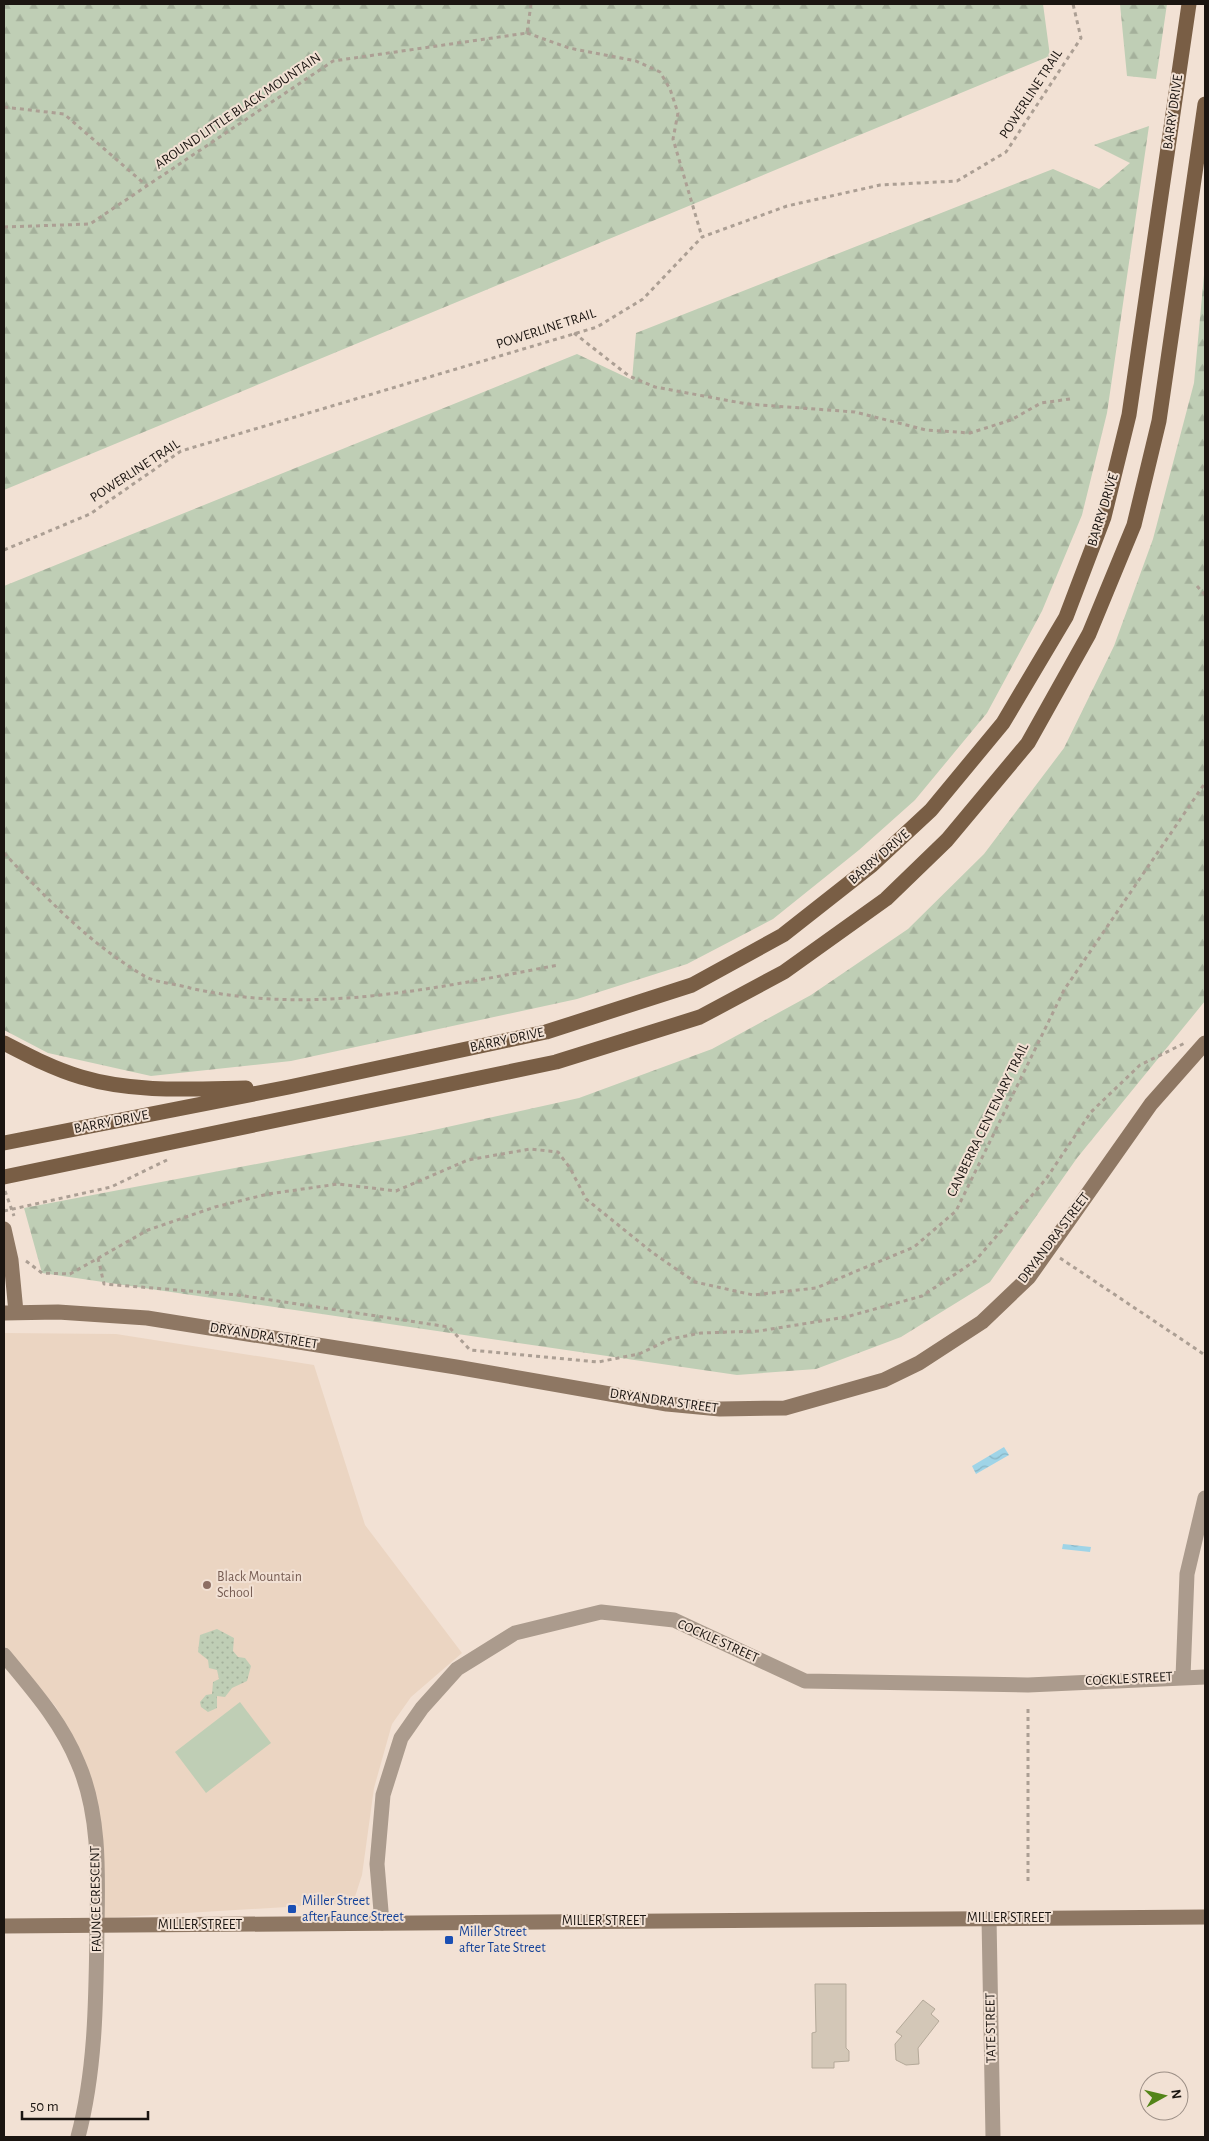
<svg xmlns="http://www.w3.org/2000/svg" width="1209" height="2141" viewBox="0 0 1209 2141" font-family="'Alegreya Sans',sans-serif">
	<defs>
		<pattern id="green-dots" width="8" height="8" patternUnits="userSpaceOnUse" patternTransform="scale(1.25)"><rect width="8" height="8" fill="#bfceb5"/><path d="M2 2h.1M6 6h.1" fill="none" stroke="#a4b09b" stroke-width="1.8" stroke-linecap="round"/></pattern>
		<pattern id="forest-firs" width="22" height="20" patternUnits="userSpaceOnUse" patternTransform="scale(1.25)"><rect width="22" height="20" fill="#bfceb5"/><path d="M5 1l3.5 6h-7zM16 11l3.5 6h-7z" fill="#a4b09b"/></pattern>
		<pattern id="water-waves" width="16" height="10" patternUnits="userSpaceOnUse" patternTransform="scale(1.25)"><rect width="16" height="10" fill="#9fd4e7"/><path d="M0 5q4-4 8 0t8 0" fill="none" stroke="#88b5c5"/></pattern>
	</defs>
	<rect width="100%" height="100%" fill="#f2e1d4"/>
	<path fill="#ebd5c2" d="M 4,1333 L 116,1334 L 314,1365 L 365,1525 L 462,1653 L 411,1697 L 392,1724 L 374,1788 L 362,1875 L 353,1903 L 104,1918 L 83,1761 L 56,1707 L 4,1645 Z"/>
	<path fill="url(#green-dots)" d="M 217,1629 L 234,1638 L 233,1651 L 238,1657 L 245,1658 L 251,1666 L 247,1681 L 232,1688 L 225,1697 L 217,1696 L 217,1708 L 208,1712 L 201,1707 L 200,1702 L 206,1695 L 212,1694 L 213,1682 L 219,1679 L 217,1670 L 209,1668 L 208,1660 L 198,1652 L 200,1635 Z"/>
	<path fill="url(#forest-firs)" d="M 4,4 L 1043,4 L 1050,56 L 4,490 Z
		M 1120,4 L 1167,4 L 1156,79 L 1127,76 Z
		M 1149,126 L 1107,413 L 1082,515 L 1042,611 L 987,713 L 915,800 L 859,850 L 773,919 L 687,964 L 577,999 L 291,1061 L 151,1076 L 48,1053 L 4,1030 L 4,586 L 577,354 L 632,380 L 636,333 L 1053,169 L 1099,189 L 1130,163 L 1094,145 Z
		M 1204,275 L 1205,1001 L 1077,1158 L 990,1282 L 901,1337 L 816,1369 L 737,1375 L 42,1273 L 24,1208 L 420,1133 L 579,1098 L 712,1049 L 811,995 L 908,929 L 984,854 L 1064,748 L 1114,646 L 1153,539 L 1194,383 Z"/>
	<path fill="#bfceb5" d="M 240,1702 L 271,1743 L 206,1793 L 175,1752 Z"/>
	<path fill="url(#water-waves)" d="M 1004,1447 L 1009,1455 L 976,1474 L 972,1466 Z
		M 1063,1544 L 1091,1547 L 1090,1552 L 1062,1549 Z"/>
	<path fill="#d3c7b7" stroke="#b4a999" d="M 815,1984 L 846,1984 L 846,2048 L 849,2051 L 849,2061 L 834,2062 L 834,2068 L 812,2068 L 812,2033 L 816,2032 Z
		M 923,2000 L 935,2009 L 931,2014 L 939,2021 L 918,2048 L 919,2064 L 906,2065 L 896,2060 L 895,2044 L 902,2036 L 896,2032 Z"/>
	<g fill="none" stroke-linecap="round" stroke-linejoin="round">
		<path stroke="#ac9f94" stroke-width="3" stroke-dasharray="4 4" stroke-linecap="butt" d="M 527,33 L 569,48 L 636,61 L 660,72 L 670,89 L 678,113 L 673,139 L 702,237
			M 4,107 L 64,114 L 147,186
			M 4,227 L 90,224 L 333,61 L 527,33 L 531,4
			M 574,333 L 629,376 L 655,387 L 747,404 L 855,412 L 926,430 L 970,433 L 1011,420 L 1041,403 L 1070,399
			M 4,550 L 90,514 L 181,451 L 597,327 L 643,299 L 702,237 L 787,206 L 880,185 L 957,181 L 1006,152 L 1081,38 L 1073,4
			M 1197,586 L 1205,595
			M 4,853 C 47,899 91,945 146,977 C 158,983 177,984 190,988 C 313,1016 436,988 558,965
			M 5,1191 L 14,1216
			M 4,1211 L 111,1187 L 167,1160
			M 98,1258 L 104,1284 L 238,1295 L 449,1327 L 470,1350 L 598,1362 L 639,1354 L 670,1339 L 701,1333 L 759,1331 L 846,1317 L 922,1296 L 975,1261 L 1046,1179 L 1091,1112 L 1140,1065 L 1185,1043
			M 1060,1258 L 1205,1355
			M 26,1261 L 42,1273 L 70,1274 L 148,1230 L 215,1207 L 268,1194 L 338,1184 L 396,1191 L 468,1160 L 530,1149 L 558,1152 L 570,1168 L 586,1199 L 653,1253 L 695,1282 L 753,1295 L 816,1288 L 914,1247 L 956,1211 L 1064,990 L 1205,783
			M 1028,1709 L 1028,1883"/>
		<path stroke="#ab9b8d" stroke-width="15" d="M 4,1655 C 32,1689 61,1721 78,1763 C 100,1813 98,1873 97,1927 C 96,1997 96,2069 78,2137
			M 1183,1677 L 1187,1574 L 1205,1498
			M 989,1918 L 993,2137
			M 382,1923 L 377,1864 L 383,1795 L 401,1738 L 422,1708 L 457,1669 L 515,1633 L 601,1612 L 674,1620 L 805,1681 L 1028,1685 L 1205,1677"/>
		<path stroke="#8e7763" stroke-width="15" d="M 4,1229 L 11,1260 L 16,1312
			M 4,1313 L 58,1312 L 147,1318 L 456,1367 L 667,1404 L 720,1409 L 785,1408 L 884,1380 L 919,1363 L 982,1322 L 1029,1277 L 1151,1104 L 1205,1043
			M 4,1926 L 1205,1917"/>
		<path stroke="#795e45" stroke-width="15" d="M 4,1043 C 29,1056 54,1069 81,1077 C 134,1093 192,1089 246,1088
			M 4,1143 L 289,1087 L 546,1032 L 692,985 L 783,935 L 872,865 L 931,810 L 1003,723 L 1066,617 L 1104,517 L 1129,415 L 1189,4
			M 4,1177 L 556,1062 L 700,1017 L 784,972 L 886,899 L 947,840 L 1028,743 L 1089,634 L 1134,525 L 1159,421 L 1205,104"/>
	</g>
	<circle fill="#8d6e63" stroke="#f2e1d4" stroke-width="2" cx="207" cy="1585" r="5"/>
	<g fill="#1a4fb4" stroke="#f2e1d4" stroke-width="2">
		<rect x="287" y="1904" width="10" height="10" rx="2.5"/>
		<rect x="444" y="1935" width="10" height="10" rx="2.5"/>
	</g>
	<g text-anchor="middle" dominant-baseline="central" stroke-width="4" stroke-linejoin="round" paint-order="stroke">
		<g font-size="14" fill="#1b1511" stroke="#f2e1d4">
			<text transform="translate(1031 94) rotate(-57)">POWERLINE TRAIL</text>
			<text transform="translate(238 111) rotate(-34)">AROUND LITTLE BLACK MOUNTAIN</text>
			<text transform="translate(1173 112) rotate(-82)">BARRY DRIVE</text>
			<text transform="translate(546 329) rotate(-18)">POWERLINE TRAIL</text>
			<text transform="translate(135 471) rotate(-33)">POWERLINE TRAIL</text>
			<text transform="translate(1103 510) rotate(-73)">BARRY DRIVE</text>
			<text transform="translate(879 857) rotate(-41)">BARRY DRIVE</text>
			<text transform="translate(507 1040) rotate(-12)">BARRY DRIVE</text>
			<text transform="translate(988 1120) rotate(-64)">CANBERRA CENTENARY TRAIL</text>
			<text transform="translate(111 1122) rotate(-11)">BARRY DRIVE</text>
			<text transform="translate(1054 1238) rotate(-53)">DRYANDRA STREET</text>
			<text transform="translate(264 1336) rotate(9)">DRYANDRA STREET</text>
			<text transform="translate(664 1401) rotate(8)">DRYANDRA STREET</text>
			<text transform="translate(718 1641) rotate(24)">COCKLE STREET</text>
			<text transform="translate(1129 1679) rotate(-3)">COCKLE STREET</text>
			<text transform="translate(96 1899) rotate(-91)">FAUNCE CRESCENT</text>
			<text x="1009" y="1918">MILLER STREET</text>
			<text x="604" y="1921">MILLER STREET</text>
			<text x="200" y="1925">MILLER STREET</text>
			<text transform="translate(991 2028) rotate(-91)">TATE STREET</text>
		</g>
		<g font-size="14" fill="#785e54" stroke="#f2e1d4" text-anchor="start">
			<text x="217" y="1577">Black Mountain<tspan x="217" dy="16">School</tspan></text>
		</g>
		<g font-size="14" fill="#164399" stroke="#f2e1d4" text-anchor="start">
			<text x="302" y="1901">Miller Street<tspan x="302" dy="16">after Faunce Street</tspan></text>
			<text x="459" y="1932">Miller Street<tspan x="459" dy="16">after Tate Street</tspan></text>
		</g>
	</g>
	<rect width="1209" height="2141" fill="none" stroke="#1b1511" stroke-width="10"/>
	<g transform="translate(1164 2096) rotate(82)"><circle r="24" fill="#f2e1d4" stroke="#9c8f86"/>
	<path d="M0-4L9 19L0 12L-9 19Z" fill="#538519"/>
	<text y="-8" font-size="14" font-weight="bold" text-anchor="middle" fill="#1b1511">N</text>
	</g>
	<path d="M22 2111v8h126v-8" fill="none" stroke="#1b1511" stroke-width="2.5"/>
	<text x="30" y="2111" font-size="15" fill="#1b1511" stroke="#f2e1d4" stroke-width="4" paint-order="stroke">50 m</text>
</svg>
